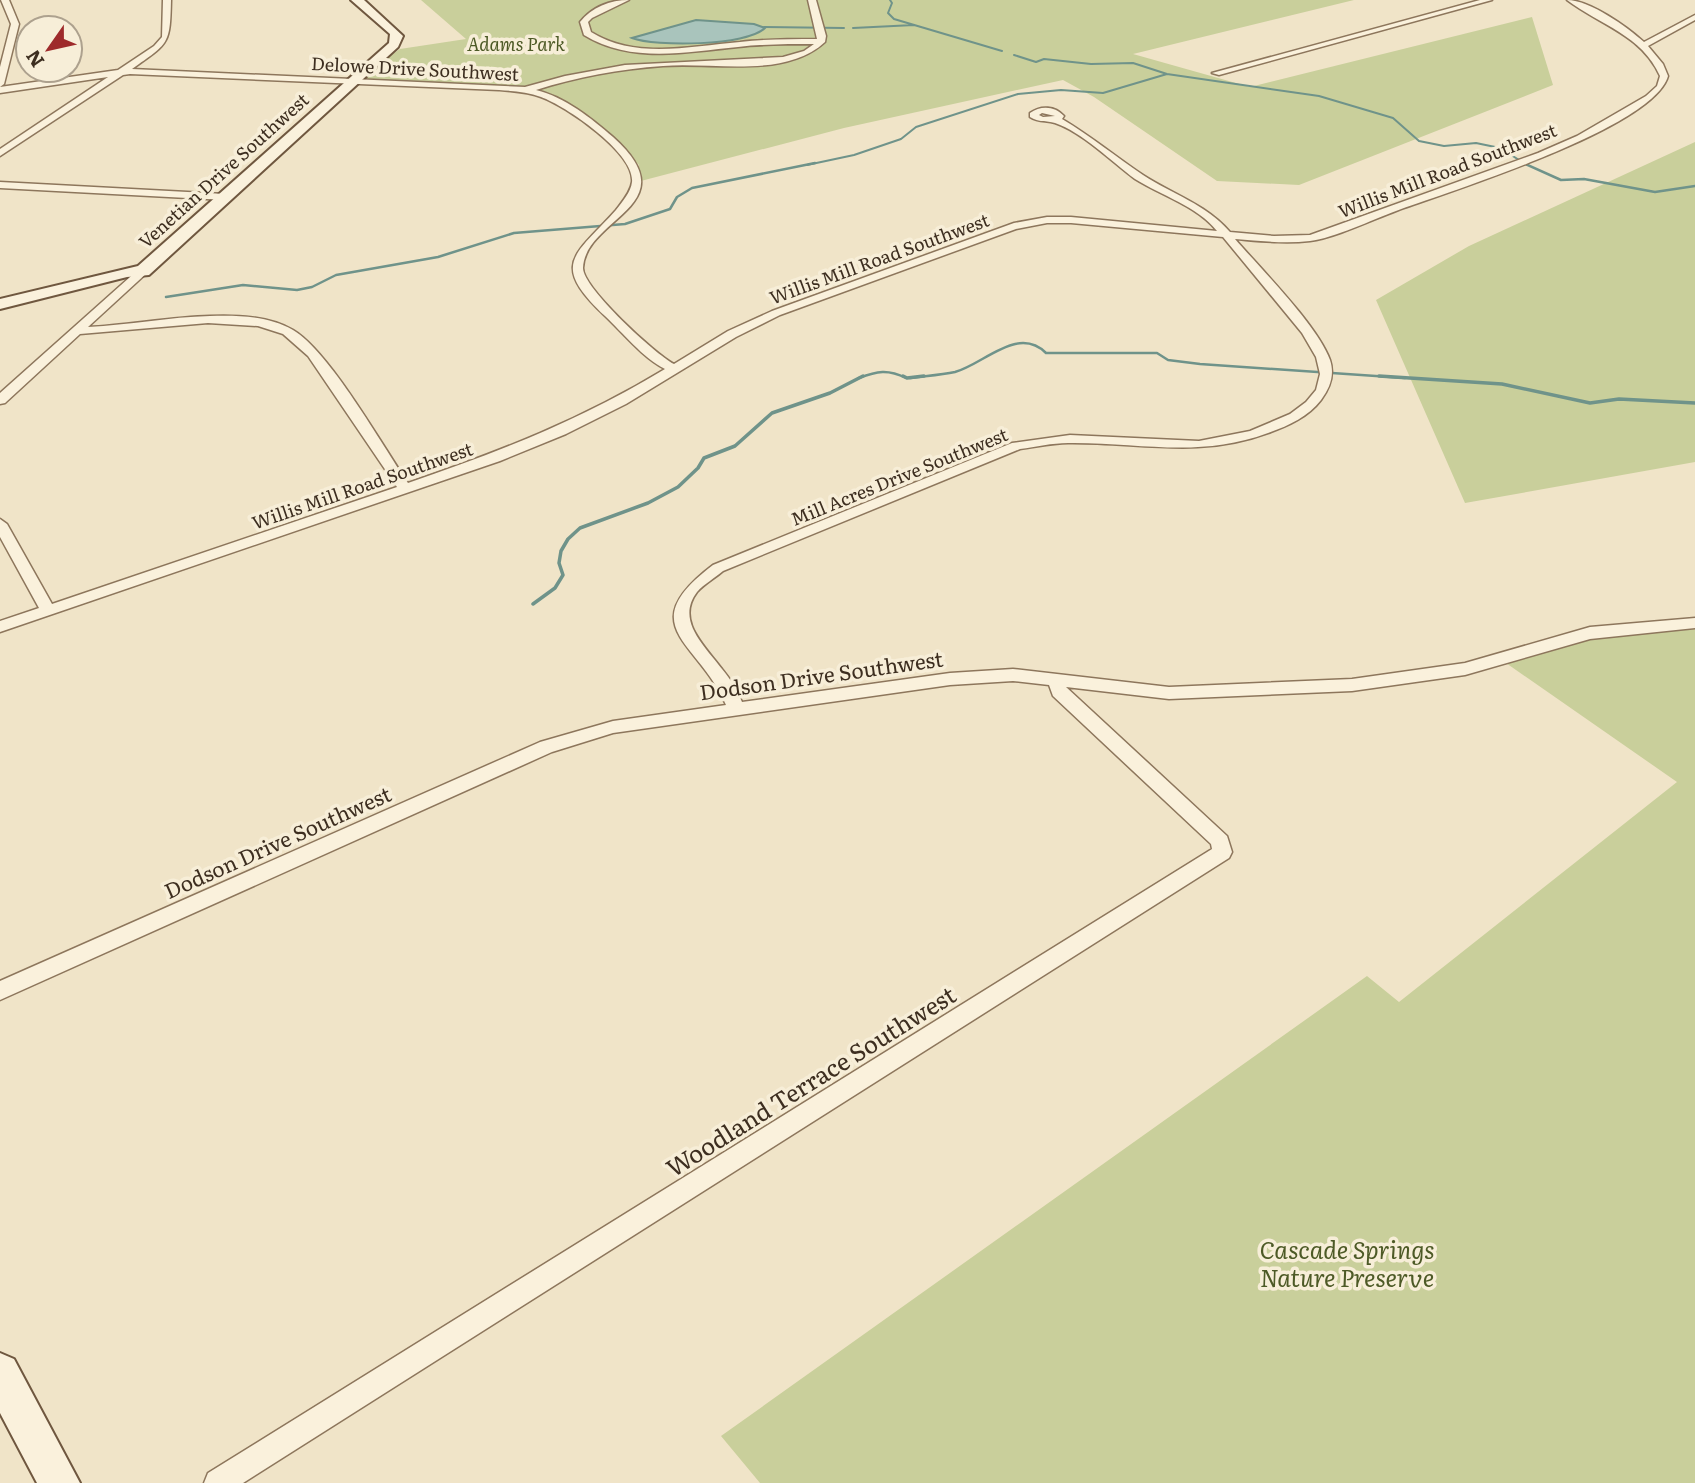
<svg xmlns="http://www.w3.org/2000/svg" width="1695" height="1483" viewBox="0 0 1695 1483" font-family="Literata,serif">
	<rect width="100%" height="100%" fill="#f0e4c8"/>
	<path fill="#c9cf9b" d="M 421,0 L 1354,0 L 1133,54 L 1250,87 L 1532,17 L 1553,85 L 1299,185 L 1217,181 L 1094,97 L 1063,80 L 844,128 L 637,182 L 639,165 C 606,132 569,105 525,88 L 357,79 L 400,49 L 466,39 Z
		M 1695,142 L 1695,462 L 1465,503 L 1376,300 L 1469,246 Z
		M 1695,625 L 1695,1483 L 760,1483 L 721,1436 L 1367,976 L 1399,1002 L 1677,782 L 1506,663 L 1612,630 Z"/>
	<path fill="#a9c4bc" stroke="#6f938a" stroke-width="2" d="M 696,20 L 754,24 L 765,28 C 747,46 655,47 632,38 Z"/>
	<g fill="none" stroke-linecap="round" stroke-linejoin="round">
		<path stroke="#6f938a" stroke-width="2" d="M 890,0 L 892,3 L 888,13 L 894,19 L 1002,51
			M 764,27 L 844,28
			M 853,28 L 914,25
			M 1014,55 L 1036,62 L 1044,59 L 1091,64 L 1133,63 L 1167,74 L 1319,96 L 1393,118 L 1419,141 L 1444,146 L 1476,143 L 1500,148 L 1527,165
			M 807,165 L 854,155 L 901,139 L 916,127 L 1018,94 L 1061,90 L 1103,93 L 1167,74"/>
		<path stroke="#6f938a" stroke-width="2.5" d="M 1523,163 L 1561,180 L 1584,179 L 1655,192 L 1695,186
			M 166,297 L 243,285 L 297,290 L 312,287 L 336,275 L 438,257 L 514,233 L 625,224 L 670,209 L 677,197 L 692,188 L 815,163
			M 859,378 C 877,371 888,369 906,378
			M 910,378 C 925,376 941,375 955,372 C 984,364 1018,325 1046,353 L 1157,353 L 1168,360 L 1200,364 L 1405,378"/>
		<path stroke="#6f938a" stroke-width="3.5" d="M 903,376 L 907,378 L 924,376
			M 1379,376 L 1502,384 L 1590,403 L 1619,399 L 1695,403
			M 533,604 L 555,588 L 563,575 L 559,563 L 561,551 L 568,539 L 580,528 L 648,503 L 678,487 L 698,468 L 704,458 L 735,446 L 772,413 L 830,393 L 863,376"/>
		<defs>
			<path id="street" d="M 1,0 L 9,0 L 19,24 L 4,84 L 0,87 L 0,67 L 11,24 Z
				M 163,0 L 171,0 C 170,45 169,43 132,69 L 525,87 L 565,76 L 625,65 L 783,57 L 804,51 L 814,44 C 789,44 763,44 738,47 C 686,52 631,64 584,35 L 580,22 C 592,7 610,0 629,0 L 592,18 L 588,22 L 591,32 C 636,60 690,46 740,42 C 766,39 791,39 817,39 L 808,0 L 816,0 L 826,36 L 825,42 C 785,79 714,62 663,66 C 620,69 577,77 536,90 C 565,97 591,118 613,137 C 690,206 585,217 583,268 C 583,288 655,354 674,364 L 728,331 L 772,311 L 1014,223 L 1047,217 L 1071,217 L 1217,231 C 1197,206 1162,196 1135,179 C 1112,162 1082,132 1055,123 C 1046,120 1039,123 1030,117 L 1030,113 C 1041,105 1055,106 1064,116 L 1062,119 C 1091,136 1116,157 1143,175 C 1172,194 1206,204 1230,232 L 1274,236 L 1310,235 L 1538,153 L 1577,136 L 1646,96 L 1657,86 L 1660,76 C 1642,35 1600,25 1567,0 C 1590,0 1627,27 1644,42 L 1695,15 L 1695,20 L 1648,46 L 1663,64 L 1668,76 C 1654,128 1448,192 1396,211 C 1372,220 1334,238 1310,241 C 1285,244 1260,241 1235,239 C 1261,269 1317,325 1330,360 C 1335,375 1330,388 1321,400 C 1308,417 1288,426 1268,433 C 1198,459 1139,442 1068,443 C 1052,443 1036,447 1020,449 L 723,571 C 715,578 704,584 697,592 C 675,621 706,647 722,669 C 731,680 737,690 742,702 L 950,673 L 1013,669 L 1169,687 L 1352,679 L 1465,663 L 1590,627 L 1695,618 L 1695,628 L 1590,639 L 1465,675 L 1352,691 L 1169,699 L 1066,687 L 1227,836 L 1232,852 L 1229,858 L 243,1483 L 204,1483 L 208,1473 L 1212,849 L 1211,844 L 1053,696 L 1049,685 L 1013,681 L 950,685 L 613,733 L 552,752 L 0,1000 L 0,981 L 540,742 L 613,721 L 726,705 C 699,641 631,627 713,565 L 1012,443 L 1070,435 L 1199,441 L 1250,431 L 1290,414 L 1306,402 L 1316,390 L 1320,374 L 1316,357 L 1302,333 L 1223,237 L 1071,223 L 1047,223 L 1016,229 L 780,315 L 736,337 L 626,404 L 566,434 L 500,461 L 0,632 L 0,621 L 39,608 L 0,537 L 0,519 L 7,524 L 52,604 L 397,487 L 308,356 L 283,334 L 258,326 L 208,323 L 80,334 L 5,403 L 0,404 L 0,393 L 139,269 L 149,271 L 88,327 C 129,325 169,317 210,316 C 237,315 269,316 293,330 C 329,351 382,445 408,483 C 501,451 581,420 665,369 C 643,358 623,333 605,316 C 549,263 575,256 616,210 C 622,202 631,192 632,182 C 635,153 566,106 541,97 C 528,92 513,91 499,90 L 130,74 L 123,75 L 0,156 L 0,149 L 108,77 L 0,93 L 0,87 L 118,70 L 154,46 L 162,37 ZM 1042,113 L 1055,116 L 1043,117 L 1039,115 Z
				M 1480,0 L 1492,0 L 1219,75 L 1212,73 Z
				M 0,182 L 225,194 L 230,197 L 225,200 L 0,188 Z"/>
			<path id="secondary" d="M 351,0 L 364,0 L 403,36 L 398,47 L 149,275 L 127,277 L 0,309 L 0,299 L 138,266 L 389,43 L 390,34 Z
				M 0,1353 L 14,1359 L 80,1483 L 37,1483 L 0,1413 Z"/>
		</defs>
		<use href="#street" stroke="#8d765c" stroke-width="3"/>
		<use href="#secondary" stroke="#6f573f" stroke-width="4"/>
		<use href="#street" fill="#faf1dc" fill-rule="evenodd"/>
		<use href="#secondary" fill="#faf1dc" fill-rule="evenodd"/>
	</g>
	<g text-anchor="middle" dominant-baseline="central" stroke-width="7" stroke-linejoin="round" paint-order="stroke">
		<g font-size="18" font-style="italic" fill="#4d5a26" stroke="#f7eed8">
			<text x="516" y="43">Adams Park</text>
		</g>
		<g font-size="18" fill="#3d2e20" stroke="#f7eed8">
			<text transform="translate(415 68) rotate(3)">Delowe Drive Southwest</text>
			<text transform="translate(223 170) rotate(-42)">Venetian Drive Southwest</text>
			<text transform="translate(1447 170) rotate(-21)">Willis Mill Road Southwest</text>
			<text transform="translate(879 258) rotate(-20)">Willis Mill Road Southwest</text>
			<text transform="translate(899 476) rotate(-22)">Mill Acres Drive Southwest</text>
			<text transform="translate(362 485) rotate(-19)">Willis Mill Road Southwest</text>
		</g>
		<g font-size="21" fill="#3d2e20" stroke="#f7eed8">
			<text transform="translate(821 674) rotate(-8)">Dodson Drive Southwest</text>
			<text transform="translate(277 841) rotate(-24)">Dodson Drive Southwest</text>
		</g>
		<g font-size="24" fill="#3d2e20" stroke="#f7eed8">
			<text transform="translate(810 1080) rotate(-32)">Woodland Terrace Southwest</text>
		</g>
		<g font-size="24" font-style="italic" fill="#4d5a26" stroke="#f7eed8">
			<text x="1347" y="1248">Cascade Springs<tspan x="1347" dy="28">Nature Preserve</tspan></text>
		</g>
	</g>
	<g transform="translate(49 49) rotate(236)"><circle r="33" fill="#f7eed8" stroke="#ada18e" stroke-width="2"/>
	<path d="M0-5L12 26L0 18L-12 26Z" fill="#9e2a2b"/>
	<text y="-10" font-size="19" font-weight="bold" text-anchor="middle" fill="#3d2e20">N</text>
	</g>
</svg>
